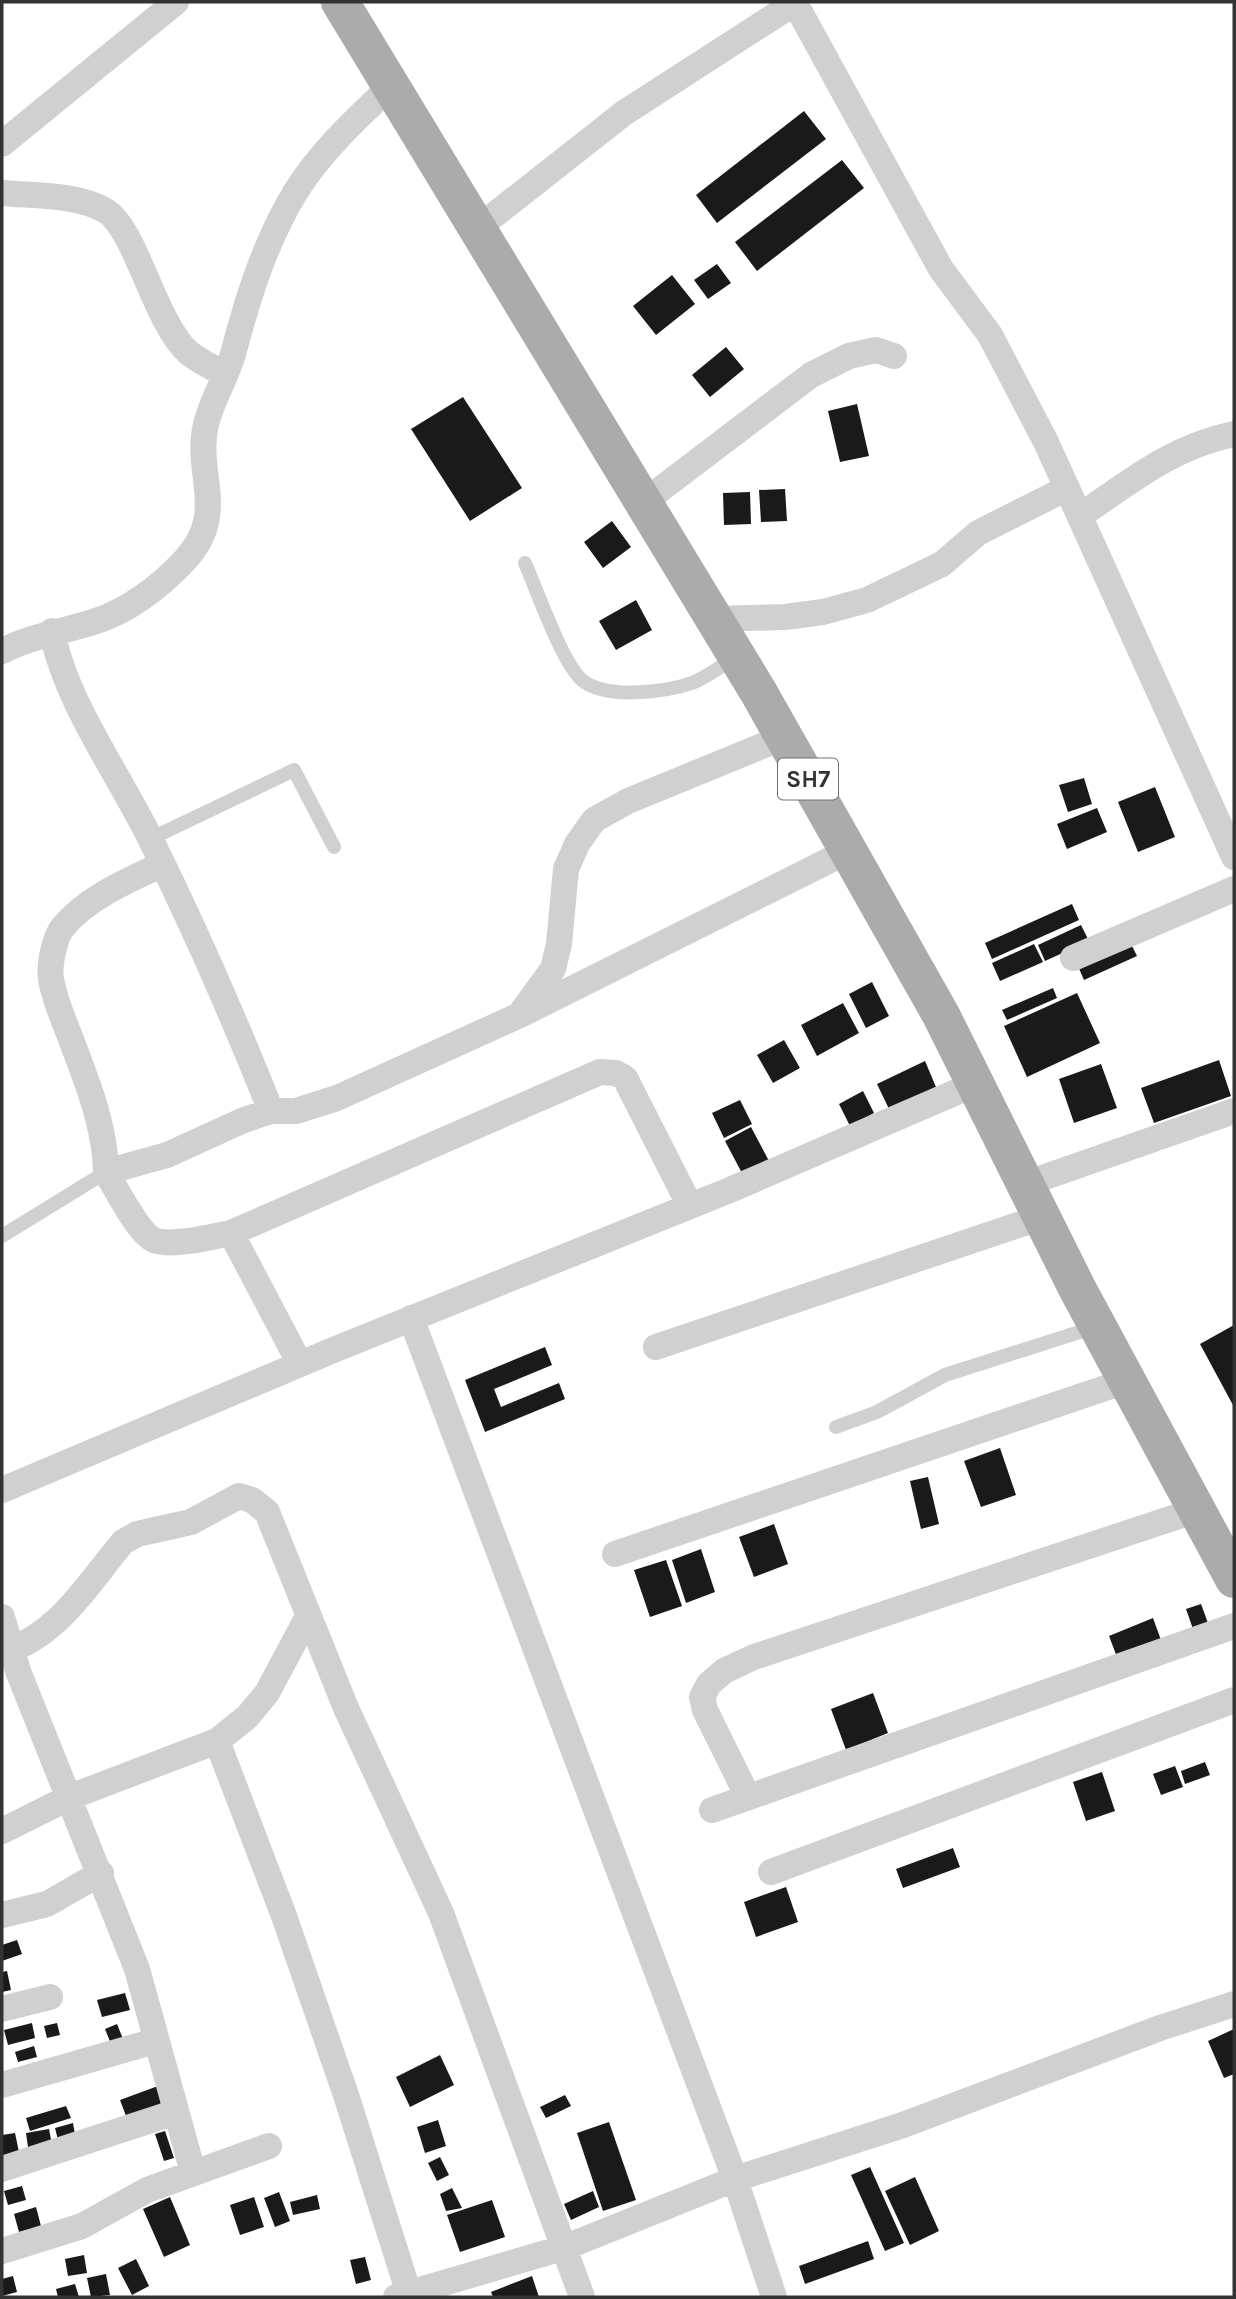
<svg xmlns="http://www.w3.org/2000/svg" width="1236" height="2299" viewBox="0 0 1236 2299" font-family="Karla,sans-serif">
	<rect width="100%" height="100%" fill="#fff"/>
	<path fill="#1a1a1a" d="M 804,111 L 826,139 L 717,223 L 696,195 Z
		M 842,160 L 864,188 L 757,271 L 735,242 Z
		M 717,264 L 731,283 L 708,299 L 694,280 Z
		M 672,275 L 695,304 L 656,335 L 633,306 Z
		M 726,347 L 744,369 L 710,397 L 692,375 Z
		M 463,397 L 522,488 L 470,521 L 411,429 Z
		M 857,404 L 869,456 L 840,462 L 828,411 Z
		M 785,489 L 787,521 L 761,522 L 759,490 Z
		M 750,492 L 751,524 L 724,525 L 723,493 Z
		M 612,521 L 631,547 L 603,568 L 584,542 Z
		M 636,600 L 652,630 L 616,650 L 599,621 Z
		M 1084,778 L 1092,804 L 1068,812 L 1059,785 Z
		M 1155,787 L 1175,837 L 1138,852 L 1118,802 Z
		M 1097,808 L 1107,832 L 1067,849 L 1057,824 Z
		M 1072,904 L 1079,920 L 992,959 L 985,943 Z
		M 1081,925 L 1089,941 L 1045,961 L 1038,945 Z
		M 1129,940 L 1137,956 L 1084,980 L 1077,964 Z
		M 1034,944 L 1043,962 L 1000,981 L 992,963 Z
		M 872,982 L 889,1016 L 866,1028 L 849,994 Z
		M 1053,988 L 1057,998 L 1007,1020 L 1002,1010 Z
		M 1077,993 L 1100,1043 L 1027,1077 L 1004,1026 Z
		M 843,1003 L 859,1033 L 817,1056 L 801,1025 Z
		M 784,1040 L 800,1068 L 773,1083 L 757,1055 Z
		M 1219,1060 L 1231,1096 L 1154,1123 L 1141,1088 Z
		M 925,1061 L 936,1087 L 889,1109 L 877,1084 Z
		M 1101,1064 L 1117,1108 L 1074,1123 L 1059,1079 Z
		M 863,1091 L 874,1113 L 850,1126 L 839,1104 Z
		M 740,1100 L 752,1124 L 724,1138 L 712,1113 Z
		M 751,1127 L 769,1161 L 743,1175 L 725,1141 Z
		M 1234,1325 L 1234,1407 L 1200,1344 Z
		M 545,1347 L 552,1365 L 494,1389 L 501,1407 L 559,1383 L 565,1399 L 485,1432 L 465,1380 Z
		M 1000,1448 L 1016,1495 L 981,1507 L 964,1461 Z
		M 928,1477 L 939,1524 L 921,1529 L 910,1481 Z
		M 774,1524 L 788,1564 L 754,1577 L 739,1537 Z
		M 701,1549 L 715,1592 L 686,1603 L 672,1560 Z
		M 666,1560 L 682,1606 L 650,1617 L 634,1570 Z
		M 1201,1604 L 1208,1623 L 1193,1629 L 1186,1609 Z
		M 1153,1618 L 1161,1640 L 1117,1657 L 1109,1636 Z
		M 873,1693 L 888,1733 L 846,1750 L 831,1709 Z
		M 1205,1762 L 1210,1775 L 1185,1784 L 1181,1771 Z
		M 1175,1766 L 1183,1787 L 1161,1795 L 1153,1774 Z
		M 1102,1772 L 1115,1811 L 1086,1821 L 1073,1782 Z
		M 953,1848 L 960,1867 L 903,1888 L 896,1869 Z
		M 786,1887 L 798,1922 L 756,1937 L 744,1902 Z
		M 17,1940 L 22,1954 L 2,1961 L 2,1945 Z
		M 7,1971 L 11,1990 L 2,1992 L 2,1972 Z
		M 125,1993 L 130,2010 L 102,2017 L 97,2000 Z
		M 32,2023 L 35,2038 L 8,2045 L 4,2030 Z
		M 57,2023 L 60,2035 L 47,2038 L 44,2026 Z
		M 117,2024 L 123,2039 L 111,2044 L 105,2029 Z
		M 1234,2029 L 1234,2074 L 1224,2078 L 1208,2041 Z
		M 34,2046 L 37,2057 L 18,2062 L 15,2052 Z
		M 440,2055 L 454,2085 L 410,2107 L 396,2077 Z
		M 158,2086 L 167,2109 L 129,2124 L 120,2100 Z
		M 565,2095 L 571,2106 L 546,2118 L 540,2107 Z
		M 66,2106 L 71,2118 L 30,2131 L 26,2118 Z
		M 438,2120 L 446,2146 L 425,2153 L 417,2127 Z
		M 609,2122 L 636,2200 L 603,2211 L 577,2133 Z
		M 73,2123 L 76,2140 L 59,2144 L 55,2128 Z
		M 49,2129 L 53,2150 L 29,2154 L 26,2133 Z
		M 165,2131 L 174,2158 L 164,2161 L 155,2134 Z
		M 15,2133 L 19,2152 L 2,2156 L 2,2135 Z
		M 440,2157 L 449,2175 L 437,2181 L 428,2163 Z
		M 870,2167 L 904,2243 L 885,2251 L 851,2175 Z
		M 915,2177 L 939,2231 L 910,2245 L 885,2191 Z
		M 22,2186 L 26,2200 L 8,2205 L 4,2191 Z
		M 452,2188 L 462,2208 L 446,2211 L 440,2194 Z
		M 593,2191 L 599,2207 L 571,2220 L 564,2204 Z
		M 279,2192 L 290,2221 L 275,2227 L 264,2198 Z
		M 317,2195 L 320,2209 L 293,2215 L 290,2202 Z
		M 170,2197 L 190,2245 L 164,2257 L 143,2209 Z
		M 254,2197 L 264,2227 L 240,2235 L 230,2205 Z
		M 492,2200 L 505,2237 L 460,2252 L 447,2215 Z
		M 36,2207 L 41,2226 L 19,2232 L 14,2214 Z
		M 868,2241 L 874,2259 L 805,2284 L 799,2266 Z
		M 84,2255 L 87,2273 L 68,2276 L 65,2259 Z
		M 365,2257 L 371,2280 L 356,2284 L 350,2260 Z
		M 136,2259 L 149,2286 L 132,2295 L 118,2268 Z
		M 106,2274 L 110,2295 L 91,2297 L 87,2278 Z
		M 13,2276 L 17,2292 L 2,2296 L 2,2279 Z
		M 532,2276 L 539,2297 L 493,2297 L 491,2292 Z
		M 75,2284 L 79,2297 L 58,2297 L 56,2289 Z"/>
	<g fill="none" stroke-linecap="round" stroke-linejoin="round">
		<path stroke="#d0d0d0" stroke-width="14" d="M 525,563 C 537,590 562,663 582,680 C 605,700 666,692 692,683 C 707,677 721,666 735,658
			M 150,839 L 294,770 L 334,847
			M 2,1236 L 106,1172
			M 836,1427 L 877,1412 L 945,1375 L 1095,1327"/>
		<path stroke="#d0d0d0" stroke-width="26" d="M 795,3 L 941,269 L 990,335 L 1046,442 L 1234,857
			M 2,144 L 176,2
			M 2,193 C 34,196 78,194 106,211 C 136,229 155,324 189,353 C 199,361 214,368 225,375
			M 479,227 L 624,113 L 796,2
			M 645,501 L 811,375 L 849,356 L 876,350 L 894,356
			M 1080,516 C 1131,481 1172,447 1234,434
			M 715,619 L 785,617 L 823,612 L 867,600 L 942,564 L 978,533 L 1067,488
			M 52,631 C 65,701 118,773 150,838 C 194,927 234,1018 271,1111
			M 2,651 C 32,636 61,632 93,622 C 127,612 161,586 185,560 C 229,512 194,475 206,424 C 212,400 226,378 233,354 C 248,297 265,242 296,191 C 322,150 358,117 392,85
			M 1073,958 L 1234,889
			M 523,1010 L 553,969 L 559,944 L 566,869 L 577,844 L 594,820 L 628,801 L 784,737
			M 106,1172 C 105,1124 86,1079 69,1034 C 62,1016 54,998 51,979 C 49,966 54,938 63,927 C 87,898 127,881 161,865
			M 1025,1184 L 1234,1111
			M 690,1206 L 625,1078 L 616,1073 L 600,1072 L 231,1233 C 212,1237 171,1247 154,1240 C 138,1233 116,1188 106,1172 L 167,1155 L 244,1120 L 271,1111 L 296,1111 L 337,1098 L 520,1015 L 848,851
			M 231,1233 L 300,1364
			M 411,1318 L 735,2179 L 774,2297
			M 656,1347 L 1042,1217
			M 2,1490 L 331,1351 L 730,1190 L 975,1084
			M 615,1554 L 1129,1380
			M 2,1617 L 18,1671 L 137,1969 L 193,2172
			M 2,1653 C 59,1635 86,1586 123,1542 L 137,1534 L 191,1522 L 239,1496 L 252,1500 L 267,1512 L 346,1708 L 441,1913 L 582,2297
			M 217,1741 L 284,1916 L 346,2095 L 410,2297
			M 748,1797 L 705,1710 L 702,1697 L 709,1684 L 724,1671 L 754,1657 L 1197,1510
			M 712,1810 L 1234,1626
			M 2,1831 L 70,1797 L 217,1741 L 247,1717 L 267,1693 L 307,1618
			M 771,1872 L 1234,1700
			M 2,1915 L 47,1904 L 101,1873
			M 2,2009 L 50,1997
			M 2,2085 L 155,2041
			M 2,2169 L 176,2112
			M 2,2251 L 82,2226 L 147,2190 L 269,2146
			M 396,2297 L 566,2247 L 735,2179 L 903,2125 L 1160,2028 L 1234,2004"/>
		<path stroke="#ababab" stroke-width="38" d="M 340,2 L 759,693 L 941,1015 L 1078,1290 L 1234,1579"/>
	</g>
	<g text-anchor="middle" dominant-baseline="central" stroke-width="7" stroke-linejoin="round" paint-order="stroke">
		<rect fill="#fff" stroke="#707070" stroke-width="2" x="778" y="758.5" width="60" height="41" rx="5"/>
		<g font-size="24" font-weight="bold" fill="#333">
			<text x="808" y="779">SH7</text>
		</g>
	</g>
	<rect width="1236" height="2299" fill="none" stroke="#333333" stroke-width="7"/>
</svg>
